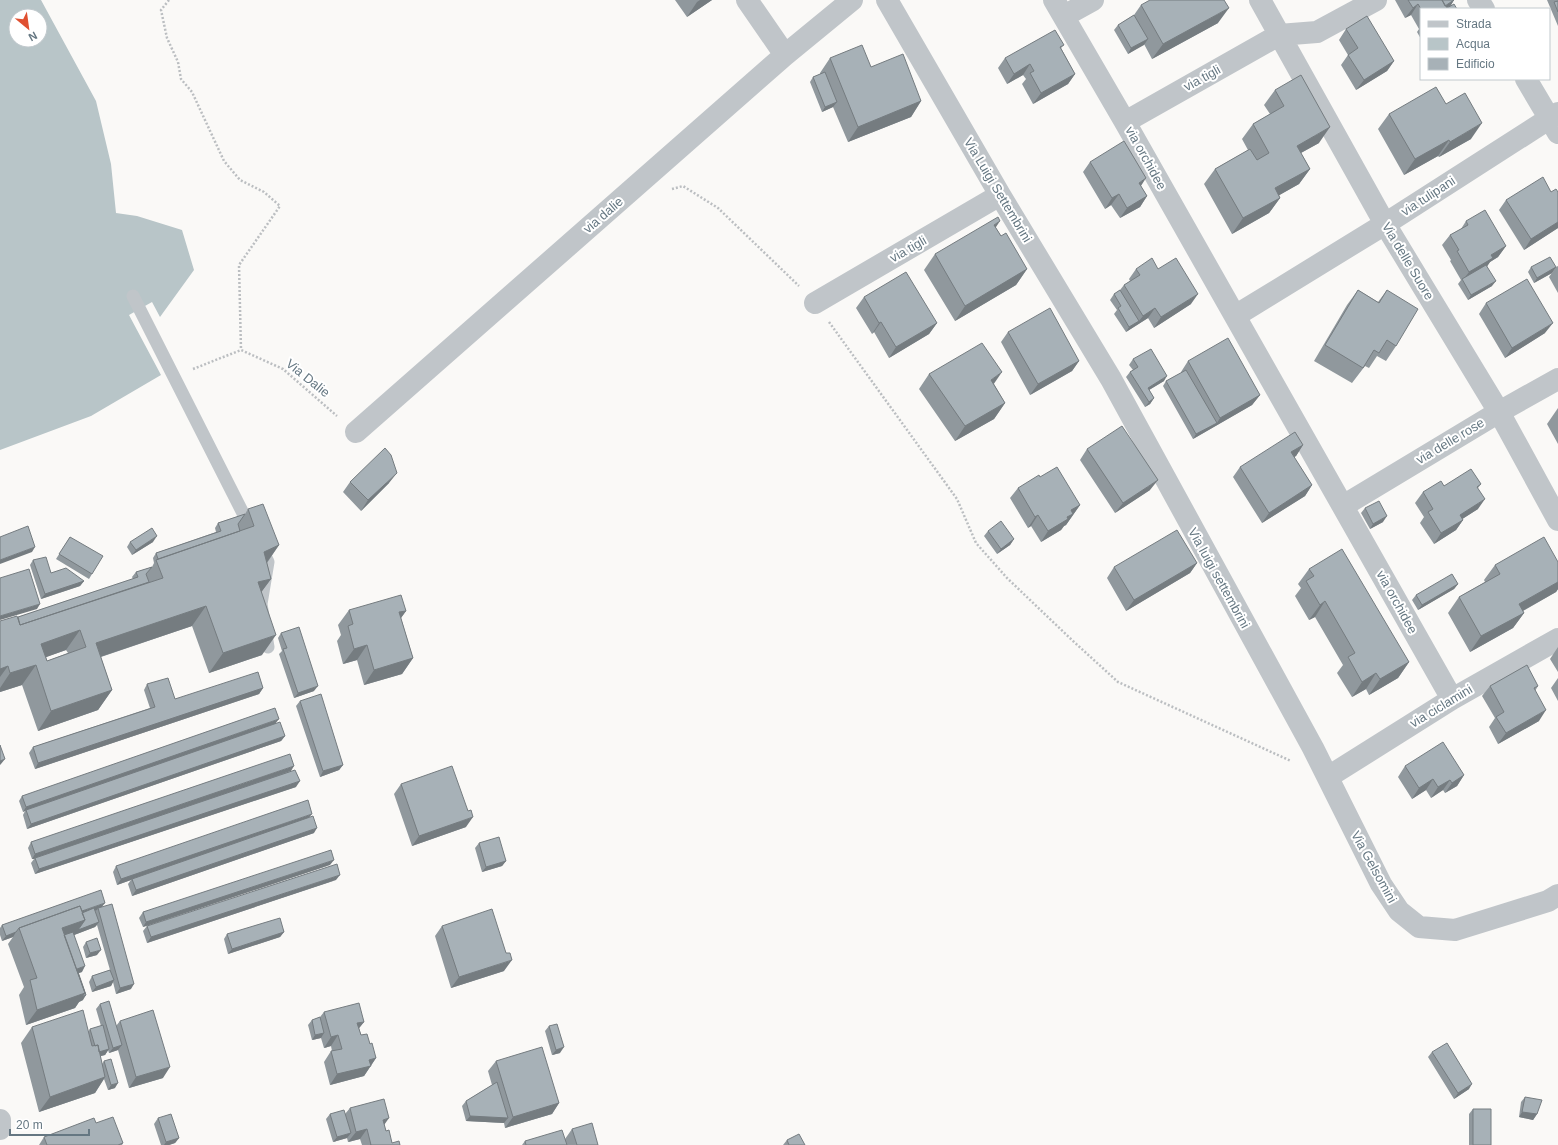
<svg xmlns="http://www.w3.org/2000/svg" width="1558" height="1145" viewBox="0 0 1558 1145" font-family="Arial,sans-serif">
	<rect width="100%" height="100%" fill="#faf9f7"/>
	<path fill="#b8c5c8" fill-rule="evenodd" d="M 0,0 L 41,0 L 96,101 L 111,164 L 116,213 L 137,216 L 182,230 L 194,270 L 160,317 L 152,302 L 129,315 L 161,375 L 91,416 L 0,450 ZM 16,16 L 40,16 L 40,40 L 16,40 Z"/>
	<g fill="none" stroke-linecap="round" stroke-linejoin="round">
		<path stroke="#bbbec1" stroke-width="2.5" stroke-dasharray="2 2" stroke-linecap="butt" d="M 169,0 L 161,10 L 167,38 L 178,62 L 181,79 L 192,92 L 224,161 L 240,180 L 264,192 L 280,206 L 239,265 L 241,350
			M 672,189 L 683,186 L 718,208 L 799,286
			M 829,322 L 957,499 L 976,543 L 1007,578 L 1073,641 L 1118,682 L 1291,761
			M 193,369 L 241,350 L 283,369 L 337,416"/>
		<path stroke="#c0c5c9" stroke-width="13" d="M 133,296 L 251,529
			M 260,546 L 268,562 L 261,604 L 268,647"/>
		<path stroke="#c0c5c9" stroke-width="22" d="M 747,0 L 785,55
			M 887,0 L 1000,195 L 1111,379 L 1313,748 L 1381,884 L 1399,911 L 1419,927 L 1455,930 L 1548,901 L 1558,895
			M 1054,0 L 1125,122 L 1452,699
			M 1260,0 L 1385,224 L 1499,412 L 1558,520
			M 1478,0 L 1484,9
			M 1064,16 L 1093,0
			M 1526,79 L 1558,133
			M 1125,122 L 1279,35 L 1317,32 L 1376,0
			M 815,303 L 1000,195
			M 1235,316 L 1385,224 L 1558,113
			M 356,432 L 785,55 L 852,0
			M 1343,506 L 1499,412 L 1558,379
			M 1328,777 L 1452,699 L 1558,639
			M 0,1120 L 0,1129"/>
	</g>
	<path fill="#90989d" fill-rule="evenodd" d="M 675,0 L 712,0 L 687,17 Z
		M 1395,0 L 1454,0 L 1451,5 L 1457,9 L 1421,9 L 1421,39 L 1417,32 L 1419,29 L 1411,15 L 1405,18 Z
		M 1547,0 L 1558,0 L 1558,26 Z
		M 1141,5 L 1218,23 L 1152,59 L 1144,44 L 1128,54 L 1114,30 L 1118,25 L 1134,15 Z
		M 1346,29 L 1394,61 L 1387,71 L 1356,90 L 1341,65 L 1348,55 L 1339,40 Z
		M 1064,45 L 1061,48 L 1075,74 L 1068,84 L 1033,104 L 1022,84 L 1026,79 L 1023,75 L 1007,84 L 998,68 L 1005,58 Z
		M 830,58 L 871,67 L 921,101 L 911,117 L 848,142 L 833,107 L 822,112 L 810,82 L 813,77 L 820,74 L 820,73 Z
		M 1275,90 L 1319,143 L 1301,153 L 1310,169 L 1299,184 L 1279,195 L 1280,198 L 1269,213 L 1232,234 L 1204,184 L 1215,169 L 1248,150 L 1242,139 L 1253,124 L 1270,114 L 1264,105 Z
		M 1389,114 L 1471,139 L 1439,157 L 1438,156 L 1404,175 L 1378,129 Z
		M 1090,162 L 1141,186 L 1147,196 L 1140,207 L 1120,218 L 1111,205 L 1105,209 L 1083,172 Z
		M 1551,192 L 1558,192 L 1558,228 L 1524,250 L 1499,210 L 1506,200 Z
		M 1466,221 L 1506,246 L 1498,257 L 1490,262 L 1487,266 L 1492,286 L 1468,300 L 1458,284 L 1461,280 L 1450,261 L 1451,260 L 1442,245 L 1450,235 L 1461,229 Z
		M 996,228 L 1001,236 L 1027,269 L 1016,285 L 955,321 L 924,270 L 935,254 Z
		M 1558,266 L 1558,293 L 1549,277 L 1556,267 Z
		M 1531,267 L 1556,267 L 1552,273 L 1534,283 L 1528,272 Z
		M 1136,269 L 1158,269 L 1191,304 L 1154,328 L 1148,318 L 1126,332 L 1114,314 L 1117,310 L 1110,300 L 1114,294 L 1120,290 L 1124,285 L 1130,281 L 1129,279 Z
		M 1358,290 L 1378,302 L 1387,290 L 1396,346 L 1386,361 L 1377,356 L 1369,368 L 1365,366 L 1352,383 L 1314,361 L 1347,305 Z
		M 864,297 L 937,323 L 929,334 L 889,358 L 874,332 L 872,334 L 856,308 Z
		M 1486,303 L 1545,333 L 1505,358 L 1479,314 Z
		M 1008,332 L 1079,361 L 1072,371 L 1030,395 L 1001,342 Z
		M 1133,359 L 1164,381 L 1149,390 L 1154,398 L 1150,404 L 1145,407 L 1126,377 L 1130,372 L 1133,370 L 1129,365 Z
		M 1188,361 L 1260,395 L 1252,405 L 1193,439 L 1163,386 L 1166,381 L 1181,373 L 1181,372 Z
		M 929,374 L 994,384 L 1005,403 L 994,419 L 955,441 L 919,389 Z
		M 1558,408 L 1558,444 L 1547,424 Z
		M 1303,445 L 1296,456 L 1294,457 L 1312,485 L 1305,496 L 1262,523 L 1233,477 L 1240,467 Z
		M 1087,449 L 1150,490 L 1115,513 L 1080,460 Z
		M 1040,477 L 1080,505 L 1066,525 L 1064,526 L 1061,530 L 1041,542 L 1031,526 L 1028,528 L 1010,498 L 1018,488 Z
		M 350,482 L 389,483 L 361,511 L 343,492 Z
		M 1481,484 L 1478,488 L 1478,509 L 1462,519 L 1463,520 L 1456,530 L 1434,544 L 1420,523 L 1424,517 L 1415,503 L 1423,492 L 1444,486 Z
		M 1365,508 L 1383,522 L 1370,529 L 1361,513 Z
		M 248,509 L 279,545 L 267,563 L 271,579 L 261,592 L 262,655 L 209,673 L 192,626 L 101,657 L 112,690 L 98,710 L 38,731 L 22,685 L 0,692 L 0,621 L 18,617 L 133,579 L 132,577 L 136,572 L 152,567 L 154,563 L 153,558 L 156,553 L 216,532 L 215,528 L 218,523 L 245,514 ZM 66,650 L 68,653 L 47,661 L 46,657 Z
		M 988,531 L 1014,539 L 1010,545 L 997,554 L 984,536 Z
		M 70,537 L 92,574 L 89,579 L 56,559 Z
		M 130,542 L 153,542 L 132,555 L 127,547 Z
		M 33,560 L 51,573 L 84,581 L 80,586 L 41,599 L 30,565 Z
		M 1558,562 L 1558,589 L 1556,592 L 1523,611 L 1524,613 L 1513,628 L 1470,652 L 1448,613 L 1459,597 L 1485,582 L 1484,580 L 1495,565 Z
		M 1197,563 L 1190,573 L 1126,611 L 1107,578 L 1114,567 Z
		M 1309,569 L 1409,662 L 1398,678 L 1369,695 L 1366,689 L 1352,697 L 1337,673 L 1343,665 L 1315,617 L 1309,620 L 1295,596 L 1301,588 L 1298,584 Z
		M 1458,584 L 1454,589 L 1418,610 L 1412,600 L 1416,595 Z
		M 349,610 L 406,611 L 401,618 L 413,658 L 402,674 L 364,685 L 357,660 L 343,664 L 337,641 L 341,635 L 338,625 Z
		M 281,633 L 314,691 L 294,698 L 279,654 L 282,651 L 278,638 Z
		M 1558,647 L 1558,672 L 1550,659 Z
		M 1558,678 L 1558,701 L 1551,688 Z
		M 147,684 L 175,699 L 263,688 L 259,694 L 35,769 L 29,753 L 33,747 L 150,708 L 144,690 Z
		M 1490,686 L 1538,686 L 1535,691 L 1539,721 L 1498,744 L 1489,727 L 1495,718 L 1482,696 Z
		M 300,701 L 343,765 L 339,770 L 320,777 L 296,706 Z
		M 276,723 L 285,736 L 281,741 L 27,829 L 23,815 L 25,811 L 23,812 L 19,801 L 22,796 Z
		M 1405,766 L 1464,775 L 1457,786 L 1445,793 L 1443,790 L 1431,798 L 1426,790 L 1412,799 L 1398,777 Z
		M 291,771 L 296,787 L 35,874 L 31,863 L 34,859 L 32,859 L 28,848 L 31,842 Z
		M 401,784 L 466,827 L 412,846 L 394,794 Z
		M 309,818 L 314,833 L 132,896 L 128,884 L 131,880 L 117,885 L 113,872 L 116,866 Z
		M 479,843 L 506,861 L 502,866 L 482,872 L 475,848 Z
		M 330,865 L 143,927 L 139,918 L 143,912 Z
		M 336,880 L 147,943 L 143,931 L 147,926 Z
		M 102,907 L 131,989 L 116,994 L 113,982 L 111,986 L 92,992 L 89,982 L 92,976 L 110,970 L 97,925 L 95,927 L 74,935 L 82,972 L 78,973 L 83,1000 L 79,1002 L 75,1008 L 26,1025 L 19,995 L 24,987 L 8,944 L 13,937 L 2,941 L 0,935 L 0,928 L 2,925 Z
		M 442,926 L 504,971 L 451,988 L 435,936 Z
		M 284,932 L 280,937 L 228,954 L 224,939 L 227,934 Z
		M 86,942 L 97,955 L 86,958 L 83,947 Z
		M 100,1004 L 116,1026 L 120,1021 L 163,1078 L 129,1088 L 118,1050 L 109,1053 L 108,1050 L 105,1055 L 100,1056 L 102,1064 L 104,1061 L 115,1088 L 108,1090 L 104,1079 L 95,1093 L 39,1112 L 21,1043 L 32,1027 L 88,1032 L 90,1029 L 101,1026 L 96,1009 Z
		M 324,1012 L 364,1022 L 359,1028 L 361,1035 L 370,1044 L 376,1058 L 364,1076 L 330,1085 L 324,1062 L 331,1051 L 332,1051 L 331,1046 L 324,1048 L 321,1038 L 312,1040 L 308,1025 L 312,1020 L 320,1017 Z
		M 549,1026 L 560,1053 L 552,1055 L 545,1031 Z
		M 1432,1052 L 1469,1089 L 1454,1099 L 1428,1057 Z
		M 496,1061 L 559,1103 L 552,1114 L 505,1128 L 504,1123 L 466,1121 L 462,1106 L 466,1101 L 492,1085 L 488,1071 Z
		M 1525,1097 L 1537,1114 L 1533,1120 L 1519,1117 L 1521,1102 Z
		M 350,1108 L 384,1125 L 386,1131 L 392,1143 L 400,1145 L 362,1145 L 360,1139 L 348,1142 L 347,1138 L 333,1142 L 326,1119 L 330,1114 L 345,1114 Z
		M 1473,1109 L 1491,1145 L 1469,1145 L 1469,1114 Z
		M 158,1118 L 179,1138 L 175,1143 L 169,1145 L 161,1145 L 154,1124 Z
		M 96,1123 L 123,1143 L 122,1145 L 39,1145 L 44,1137 Z
		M 572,1129 L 598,1145 L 522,1145 L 525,1141 L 565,1139 Z
		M 787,1140 L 805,1145 L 783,1145 Z"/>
	<path fill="#757c80" d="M 700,0 L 712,0 L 687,17 L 697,2 Z
		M 1454,0 L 1451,5 L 1445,9 L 1444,7 Z
		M 1418,4 L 1411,15 L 1405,18 L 1413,8 Z
		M 1229,8 L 1218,23 L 1152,59 L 1163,44 Z
		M 1148,39 L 1144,45 L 1128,54 L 1131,48 Z
		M 1394,61 L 1387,71 L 1356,90 L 1364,80 Z
		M 1030,64 L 1023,75 L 1007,84 L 1014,74 Z
		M 1075,74 L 1068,84 L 1033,104 L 1041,93 Z
		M 921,101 L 911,117 L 848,142 L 858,127 Z
		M 837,102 L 833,107 L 822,112 L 825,107 Z
		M 1482,123 L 1471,139 L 1439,157 L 1450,142 Z
		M 1330,127 L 1319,143 L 1286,161 L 1297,146 Z
		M 1449,140 L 1438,156 L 1404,175 L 1415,159 Z
		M 1310,169 L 1299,184 L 1264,204 L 1275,188 Z
		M 1146,178 L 1139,189 L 1139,183 Z
		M 1119,194 L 1111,205 L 1105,209 L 1112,198 Z
		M 1147,196 L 1140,207 L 1120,218 L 1127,208 Z
		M 1280,198 L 1269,213 L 1232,234 L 1243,218 Z
		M 1000,221 L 990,236 L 994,225 Z
		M 1558,222 L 1558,228 L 1524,250 L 1531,239 Z
		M 1506,246 L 1498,257 L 1490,262 L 1486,268 L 1463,280 L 1469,272 L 1491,255 Z
		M 1556,267 L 1552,273 L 1534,283 L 1537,278 Z
		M 1027,269 L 1016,285 L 955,321 L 965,306 Z
		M 1496,281 L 1492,286 L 1468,300 L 1471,295 Z
		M 1198,294 L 1191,304 L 1154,328 L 1161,317 Z
		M 1155,308 L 1148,318 L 1126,332 L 1129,327 L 1139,321 L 1143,316 Z
		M 881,322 L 874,332 L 872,334 L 879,323 Z
		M 937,323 L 929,334 L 889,358 L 896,347 Z
		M 1553,323 L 1545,333 L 1505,358 L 1512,348 Z
		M 1079,361 L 1072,371 L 1030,395 L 1038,384 Z
		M 1002,372 L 991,388 L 991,380 Z
		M 1167,376 L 1164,381 L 1144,393 L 1148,388 Z
		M 1260,395 L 1252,405 L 1193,439 L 1196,434 L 1217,423 L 1220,418 Z
		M 1154,398 L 1150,404 L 1145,407 L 1149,402 Z
		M 1005,403 L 994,419 L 955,441 L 965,426 Z
		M 1303,445 L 1296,456 L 1284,463 L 1291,452 Z
		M 397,473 L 389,483 L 361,511 L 368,500 Z
		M 1158,480 L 1150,490 L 1115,513 L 1123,503 Z
		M 1312,485 L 1305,496 L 1262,523 L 1269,513 Z
		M 1485,499 L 1478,509 L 1453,525 L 1460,515 Z
		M 1080,505 L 1066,525 L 1064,526 L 1061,530 L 1041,542 L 1048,531 L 1071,510 Z
		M 1038,515 L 1031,526 L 1028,528 L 1035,517 Z
		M 1387,516 L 1383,522 L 1370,529 L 1373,524 Z
		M 1463,520 L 1456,530 L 1434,544 L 1441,533 Z
		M 157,536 L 153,542 L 132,555 L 136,550 Z
		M 1014,539 L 1010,545 L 997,554 L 1001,549 Z
		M 279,545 L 265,565 L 264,552 Z
		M 35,547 L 32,552 L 0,564 L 0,560 Z
		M 1197,563 L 1190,573 L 1126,611 L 1134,600 Z
		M 271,579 L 257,598 L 258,582 Z
		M 84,581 L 80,586 L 41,599 L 45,594 Z
		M 1558,582 L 1558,589 L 1556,592 L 1508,619 L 1519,604 Z
		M 1458,584 L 1454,589 L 1418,610 L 1422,605 Z
		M 1325,601 L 1315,617 L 1309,620 L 1320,605 Z
		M 40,604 L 37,609 L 0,620 L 0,616 Z
		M 206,606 L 192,626 L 82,663 L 96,643 Z
		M 406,611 L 395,626 L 399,612 Z
		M 1524,613 L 1513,628 L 1470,652 L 1481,636 Z
		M 80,630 L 66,650 L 27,664 L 41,644 Z
		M 276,635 L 262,655 L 209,673 L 223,653 Z
		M 367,645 L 357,660 L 343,664 L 354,649 Z
		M 413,658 L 402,674 L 364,685 L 374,670 Z
		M 1409,662 L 1398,678 L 1369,695 L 1380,679 Z
		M 36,665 L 22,685 L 0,692 L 0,688 L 10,673 Z
		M 8,666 L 0,677 L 0,669 Z
		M 1376,673 L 1366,689 L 1352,697 L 1362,682 Z
		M 318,686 L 314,691 L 294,698 L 298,693 Z
		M 263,688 L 259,694 L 35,769 L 38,763 Z
		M 112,690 L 98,710 L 38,731 L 51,711 Z
		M 1546,710 L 1539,721 L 1498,744 L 1506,733 Z
		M 279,719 L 275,724 L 26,810 L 25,811 L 23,812 L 26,807 Z
		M 285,736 L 281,741 L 27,829 L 31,824 Z
		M 5,759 L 1,764 L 0,765 L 0,761 Z
		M 343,765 L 339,770 L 320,777 L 323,771 Z
		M 294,766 L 291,771 L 35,858 L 34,859 L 32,859 L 35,854 Z
		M 1464,775 L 1457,786 L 1445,793 L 1452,783 Z
		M 1433,779 L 1426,790 L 1412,799 L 1419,788 Z
		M 1450,780 L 1443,790 L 1431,798 L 1438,787 Z
		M 300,781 L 296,787 L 35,874 L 39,869 Z
		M 312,814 L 308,819 L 132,879 L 131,880 L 117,885 L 121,879 Z
		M 473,817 L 466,827 L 412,846 L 419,836 Z
		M 317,828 L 314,833 L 132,896 L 136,890 Z
		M 334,860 L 330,865 L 143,927 L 146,922 Z
		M 506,861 L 502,866 L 482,872 L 486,867 Z
		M 340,875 L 336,880 L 147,943 L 151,937 Z
		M 105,903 L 101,908 L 98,908 L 97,910 L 74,918 L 38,927 Z
		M 85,920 L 99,922 L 95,927 L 56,942 L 62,928 Z
		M 16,932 L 13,937 L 2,941 L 6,936 Z
		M 284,932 L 280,937 L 228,954 L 232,949 Z
		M 101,950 L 97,955 L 86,958 L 90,953 Z
		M 512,960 L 504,971 L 451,988 L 459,977 Z
		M 85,966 L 82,972 L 73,975 L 77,969 Z
		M 114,980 L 111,986 L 92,992 L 96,987 Z
		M 134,984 L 131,989 L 116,994 L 120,988 Z
		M 85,993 L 86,995 L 83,1000 L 79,1002 L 75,1008 L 26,1025 L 37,1010 Z
		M 364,1022 L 356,1032 L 357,1023 Z
		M 324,1033 L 321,1038 L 312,1040 L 315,1035 Z
		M 338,1035 L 331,1046 L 324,1048 L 331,1037 Z
		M 122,1045 L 118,1050 L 109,1053 L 113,1048 Z
		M 564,1047 L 560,1053 L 552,1055 L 556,1050 Z
		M 109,1049 L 105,1055 L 93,1058 L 96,1052 Z
		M 376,1058 L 364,1076 L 330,1085 L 337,1074 L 369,1060 Z
		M 170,1067 L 163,1078 L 129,1088 L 136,1077 Z
		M 105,1077 L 95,1093 L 39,1112 L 50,1097 Z
		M 118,1083 L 115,1088 L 108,1090 L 111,1085 Z
		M 1472,1084 L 1469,1089 L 1454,1099 L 1458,1093 Z
		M 559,1103 L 552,1114 L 505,1128 L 513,1117 Z
		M 1522,1112 L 1537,1114 L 1533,1120 L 1519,1117 Z
		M 470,1116 L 508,1118 L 504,1123 L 466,1121 Z
		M 389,1118 L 382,1128 L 383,1120 Z
		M 367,1129 L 360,1139 L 348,1142 L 356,1132 Z
		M 351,1133 L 347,1138 L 333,1142 L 337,1137 Z
		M 179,1138 L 175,1143 L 169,1145 L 164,1145 L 166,1142 Z"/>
	<path fill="#a7b1b7" stroke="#757c80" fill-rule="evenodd" d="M 1150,0 L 1224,0 L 1229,8 L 1163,44 L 1141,5 Z
		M 1408,0 L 1442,0 L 1447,8 L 1454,4 L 1457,9 L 1421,9 L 1418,4 L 1413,8 Z
		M 1442,0 L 1454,0 L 1445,6 Z
		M 1558,1 L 1558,12 L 1554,2 Z
		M 1134,15 L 1148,39 L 1131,48 L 1118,25 Z
		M 1367,16 L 1394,61 L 1364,80 L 1348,55 L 1358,48 L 1346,29 Z
		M 1055,30 L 1064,45 L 1060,47 L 1075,74 L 1041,93 L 1030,73 L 1034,71 L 1030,64 L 1014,74 L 1005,58 Z
		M 862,45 L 871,67 L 903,54 L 921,101 L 858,127 L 830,58 Z
		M 825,72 L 837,102 L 825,107 L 813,77 Z
		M 1301,75 L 1330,127 L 1297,146 L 1310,169 L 1275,188 L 1280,198 L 1243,218 L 1215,169 L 1250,149 L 1257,160 L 1269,153 L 1253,124 L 1284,106 L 1275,90 Z
		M 1436,87 L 1446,104 L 1465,93 L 1482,123 L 1450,142 L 1449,140 L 1415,159 L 1389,114 Z
		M 1124,141 L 1146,178 L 1139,183 L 1147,196 L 1127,208 L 1119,194 L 1112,198 L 1090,162 Z
		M 1543,177 L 1551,192 L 1556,189 L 1558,192 L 1558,222 L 1531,239 L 1506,200 Z
		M 1485,210 L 1506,246 L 1491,255 L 1493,258 L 1469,272 L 1457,251 L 1459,250 L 1450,235 L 1468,225 L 1466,221 Z
		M 998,217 L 1000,221 L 994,225 L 1001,236 L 1006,233 L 1027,269 L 965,306 L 935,254 Z
		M 1550,257 L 1556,267 L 1537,278 L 1531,267 Z
		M 1152,258 L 1158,269 L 1176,258 L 1198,294 L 1161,317 L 1155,308 L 1143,316 L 1124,285 L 1140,275 L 1136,269 Z
		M 1486,265 L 1496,281 L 1471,295 L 1462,279 Z
		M 906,272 L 937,323 L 896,347 L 881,322 L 879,323 L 864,297 Z
		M 1527,279 L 1553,323 L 1512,348 L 1486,303 Z
		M 1120,290 L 1139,321 L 1129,327 L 1118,308 L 1121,306 L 1114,294 Z
		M 1358,290 L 1379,303 L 1387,290 L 1418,309 L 1396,346 L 1387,340 L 1379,353 L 1374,350 L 1363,368 L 1325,345 Z
		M 1050,308 L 1079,361 L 1038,384 L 1008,332 Z
		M 1228,338 L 1260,395 L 1220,418 L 1188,361 Z
		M 982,343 L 1002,372 L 991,380 L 1005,403 L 965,426 L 929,374 Z
		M 1151,349 L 1167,376 L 1148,388 L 1154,398 L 1149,402 L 1130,372 L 1138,367 L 1133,359 Z
		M 1186,370 L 1217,423 L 1196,434 L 1166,381 Z
		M 1122,426 L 1158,480 L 1123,503 L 1087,449 Z
		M 1295,432 L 1303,445 L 1291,452 L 1312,485 L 1269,513 L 1240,467 Z
		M 385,448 L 391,455 L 397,473 L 368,500 L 350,482 Z
		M 1057,467 L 1080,505 L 1071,510 L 1073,514 L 1067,517 L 1068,519 L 1048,531 L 1038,515 L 1035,517 L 1018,488 L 1039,475 L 1040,477 Z
		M 1471,469 L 1481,484 L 1477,487 L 1485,499 L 1460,515 L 1463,520 L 1441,533 L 1428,512 L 1433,509 L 1423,492 L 1441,481 L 1444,486 Z
		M 1379,501 L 1387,516 L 1373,524 L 1365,508 Z
		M 263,504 L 279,545 L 264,552 L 271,579 L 258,582 L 276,635 L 223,653 L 206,606 L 96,643 L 112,690 L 51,711 L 36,665 L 10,673 L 8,666 L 0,669 L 0,621 L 17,616 L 20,625 L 163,578 L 156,560 L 254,526 L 248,509 ZM 80,630 L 86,647 L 47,661 L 41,644 Z
		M 245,514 L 238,524 L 240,531 L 158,559 L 156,553 L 221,531 L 218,523 Z
		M 1001,521 L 1014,539 L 1001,549 L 988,531 Z
		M 28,526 L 35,547 L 0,560 L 0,537 Z
		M 152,528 L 157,536 L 136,550 L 130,542 Z
		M 1177,530 L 1197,563 L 1134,600 L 1114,567 Z
		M 70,537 L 103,556 L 92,574 L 59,554 Z
		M 1544,537 L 1558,562 L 1558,582 L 1519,604 L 1524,613 L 1481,636 L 1459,597 L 1500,574 L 1495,565 Z
		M 1342,549 L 1409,662 L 1380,679 L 1376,673 L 1362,682 L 1348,657 L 1355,653 L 1325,601 L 1320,605 L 1306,581 L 1314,576 L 1309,569 Z
		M 46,557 L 51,573 L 66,568 L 84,581 L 45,594 L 33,560 Z
		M 152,567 L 146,574 L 149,582 L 20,625 L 18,617 L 138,577 L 136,572 Z
		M 29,569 L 40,604 L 0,616 L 0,578 Z
		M 1452,574 L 1458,584 L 1422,605 L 1416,595 Z
		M 401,595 L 406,611 L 399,612 L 413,658 L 374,670 L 367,645 L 354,649 L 348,626 L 353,624 L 349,610 Z
		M 299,627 L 318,686 L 298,693 L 283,649 L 287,648 L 281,633 Z
		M 1527,665 L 1538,686 L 1534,688 L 1546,710 L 1506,733 L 1496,717 L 1504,712 L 1490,686 Z
		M 258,672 L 263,688 L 38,763 L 33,747 L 155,707 L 147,684 L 168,678 L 175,699 Z
		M 321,694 L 343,765 L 323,771 L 300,701 Z
		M 275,708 L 279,719 L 26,807 L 22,796 Z
		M 280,722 L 285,736 L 31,824 L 26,810 Z
		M 1443,742 L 1464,775 L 1452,783 L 1450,780 L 1438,787 L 1433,779 L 1419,788 L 1405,766 Z
		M 0,745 L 5,759 L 0,761 Z
		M 290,754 L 294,766 L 35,854 L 31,842 Z
		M 452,766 L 468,811 L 471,810 L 473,817 L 419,836 L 401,784 Z
		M 295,770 L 300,781 L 39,869 L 35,858 Z
		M 308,800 L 312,814 L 121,879 L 116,866 Z
		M 313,816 L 317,828 L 136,890 L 132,879 Z
		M 499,837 L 506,861 L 486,867 L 479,843 Z
		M 331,850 L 334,860 L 146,922 L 143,912 Z
		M 337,864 L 340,875 L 151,937 L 147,926 Z
		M 101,890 L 105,903 L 82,911 L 80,906 L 19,928 L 16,932 L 6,936 L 2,925 Z
		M 112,904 L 134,984 L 120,988 L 98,908 Z
		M 80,906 L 85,920 L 62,928 L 85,993 L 37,1010 L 30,980 L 37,978 L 19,928 Z
		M 94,908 L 99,922 L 78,930 L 85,920 L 82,913 Z
		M 492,909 L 506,953 L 510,953 L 512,960 L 459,977 L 442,926 Z
		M 280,918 L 284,932 L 232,949 L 227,934 Z
		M 73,932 L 85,966 L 77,969 L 86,995 L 82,997 L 85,993 L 64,935 Z
		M 97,938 L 101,950 L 90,953 L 86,942 Z
		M 110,970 L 114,980 L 96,987 L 92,976 Z
		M 109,1001 L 122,1045 L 113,1048 L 100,1004 Z
		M 359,1003 L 364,1022 L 357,1023 L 361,1035 L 367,1034 L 370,1044 L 372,1043 L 376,1058 L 369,1060 L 371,1066 L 337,1074 L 331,1051 L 342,1049 L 338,1035 L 331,1037 L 324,1012 Z
		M 83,1010 L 92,1046 L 98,1045 L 105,1077 L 50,1097 L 32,1027 Z
		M 153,1010 L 170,1067 L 136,1077 L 120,1021 Z
		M 320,1017 L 324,1033 L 315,1035 L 312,1020 Z
		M 557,1024 L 564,1047 L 556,1050 L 549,1026 Z
		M 103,1025 L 109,1049 L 99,1052 L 98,1045 L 95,1046 L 90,1029 Z
		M 1447,1043 L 1472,1084 L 1458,1093 L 1432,1052 Z
		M 542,1047 L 559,1103 L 513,1117 L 496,1061 Z
		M 111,1059 L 118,1083 L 111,1085 L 104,1061 Z
		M 497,1082 L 508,1118 L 470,1116 L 466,1101 Z
		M 1525,1097 L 1542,1100 L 1537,1114 L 1522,1112 Z
		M 384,1099 L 389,1118 L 383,1120 L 386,1131 L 389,1130 L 392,1143 L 399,1141 L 400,1145 L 370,1145 L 371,1145 L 367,1129 L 356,1132 L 350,1108 Z
		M 1473,1109 L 1491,1109 L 1491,1145 L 1473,1145 Z
		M 344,1110 L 351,1133 L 337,1137 L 330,1114 Z
		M 171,1114 L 179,1138 L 166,1142 L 158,1118 Z
		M 113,1117 L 123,1143 L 118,1145 L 47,1145 L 44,1137 L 94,1118 L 96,1123 Z
		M 592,1123 L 598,1145 L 577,1145 L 572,1129 Z
		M 562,1130 L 567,1145 L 526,1145 L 525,1141 Z
		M 799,1134 L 805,1145 L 789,1145 L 787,1140 Z"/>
	<g text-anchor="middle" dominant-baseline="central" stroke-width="4" stroke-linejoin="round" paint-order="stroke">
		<g font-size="13" fill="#657782" stroke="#fff">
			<text transform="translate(1202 78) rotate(-29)">via tigli</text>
			<text transform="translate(1146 158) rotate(61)">via orchidee</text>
			<text transform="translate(998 190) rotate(59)">Via Luigi Settembrini</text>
			<text transform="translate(1428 196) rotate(-33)">via tulipani</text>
			<text transform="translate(603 215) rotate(-41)">via dalie</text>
			<text transform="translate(908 249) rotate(-30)">via tigli</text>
			<text transform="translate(1408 261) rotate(59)">Via delle Suore</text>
			<text transform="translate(308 378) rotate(39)">Via Dalie</text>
			<text transform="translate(1450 441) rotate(-31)">via delle rose</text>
			<text transform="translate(1219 578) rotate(61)">Via luigi settembrini</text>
			<text transform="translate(1397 602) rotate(61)">via orchidee</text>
			<text transform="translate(1441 706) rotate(-31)">via ciclamini</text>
			<text transform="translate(1374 867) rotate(61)">Via Gelsomini</text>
		</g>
	</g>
	<rect x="1420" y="8" width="130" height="72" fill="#ffffff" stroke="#c1c9cd"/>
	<rect x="1428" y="21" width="20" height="6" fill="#c0c5c9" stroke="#c1c9cd"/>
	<text x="1456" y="28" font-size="12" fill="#657782">Strada</text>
	<rect x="1428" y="38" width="20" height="12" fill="#b8c5c8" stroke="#c1c9cd"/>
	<text x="1456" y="48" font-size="12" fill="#657782">Acqua</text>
	<rect x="1428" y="58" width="20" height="12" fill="#a7b1b7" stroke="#c1c9cd"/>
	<text x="1456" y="68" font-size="12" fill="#657782">Edificio</text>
	<g transform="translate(28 28) rotate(151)"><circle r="19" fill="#ffffff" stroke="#c1c9cd"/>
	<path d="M0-3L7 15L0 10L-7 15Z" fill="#e05031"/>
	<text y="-6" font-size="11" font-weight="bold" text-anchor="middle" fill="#657782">N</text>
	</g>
	<path d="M10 1129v6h79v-6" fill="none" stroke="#657782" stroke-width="2"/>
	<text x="16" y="1129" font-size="12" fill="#657782" stroke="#ffffff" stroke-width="3" paint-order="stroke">20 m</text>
</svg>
